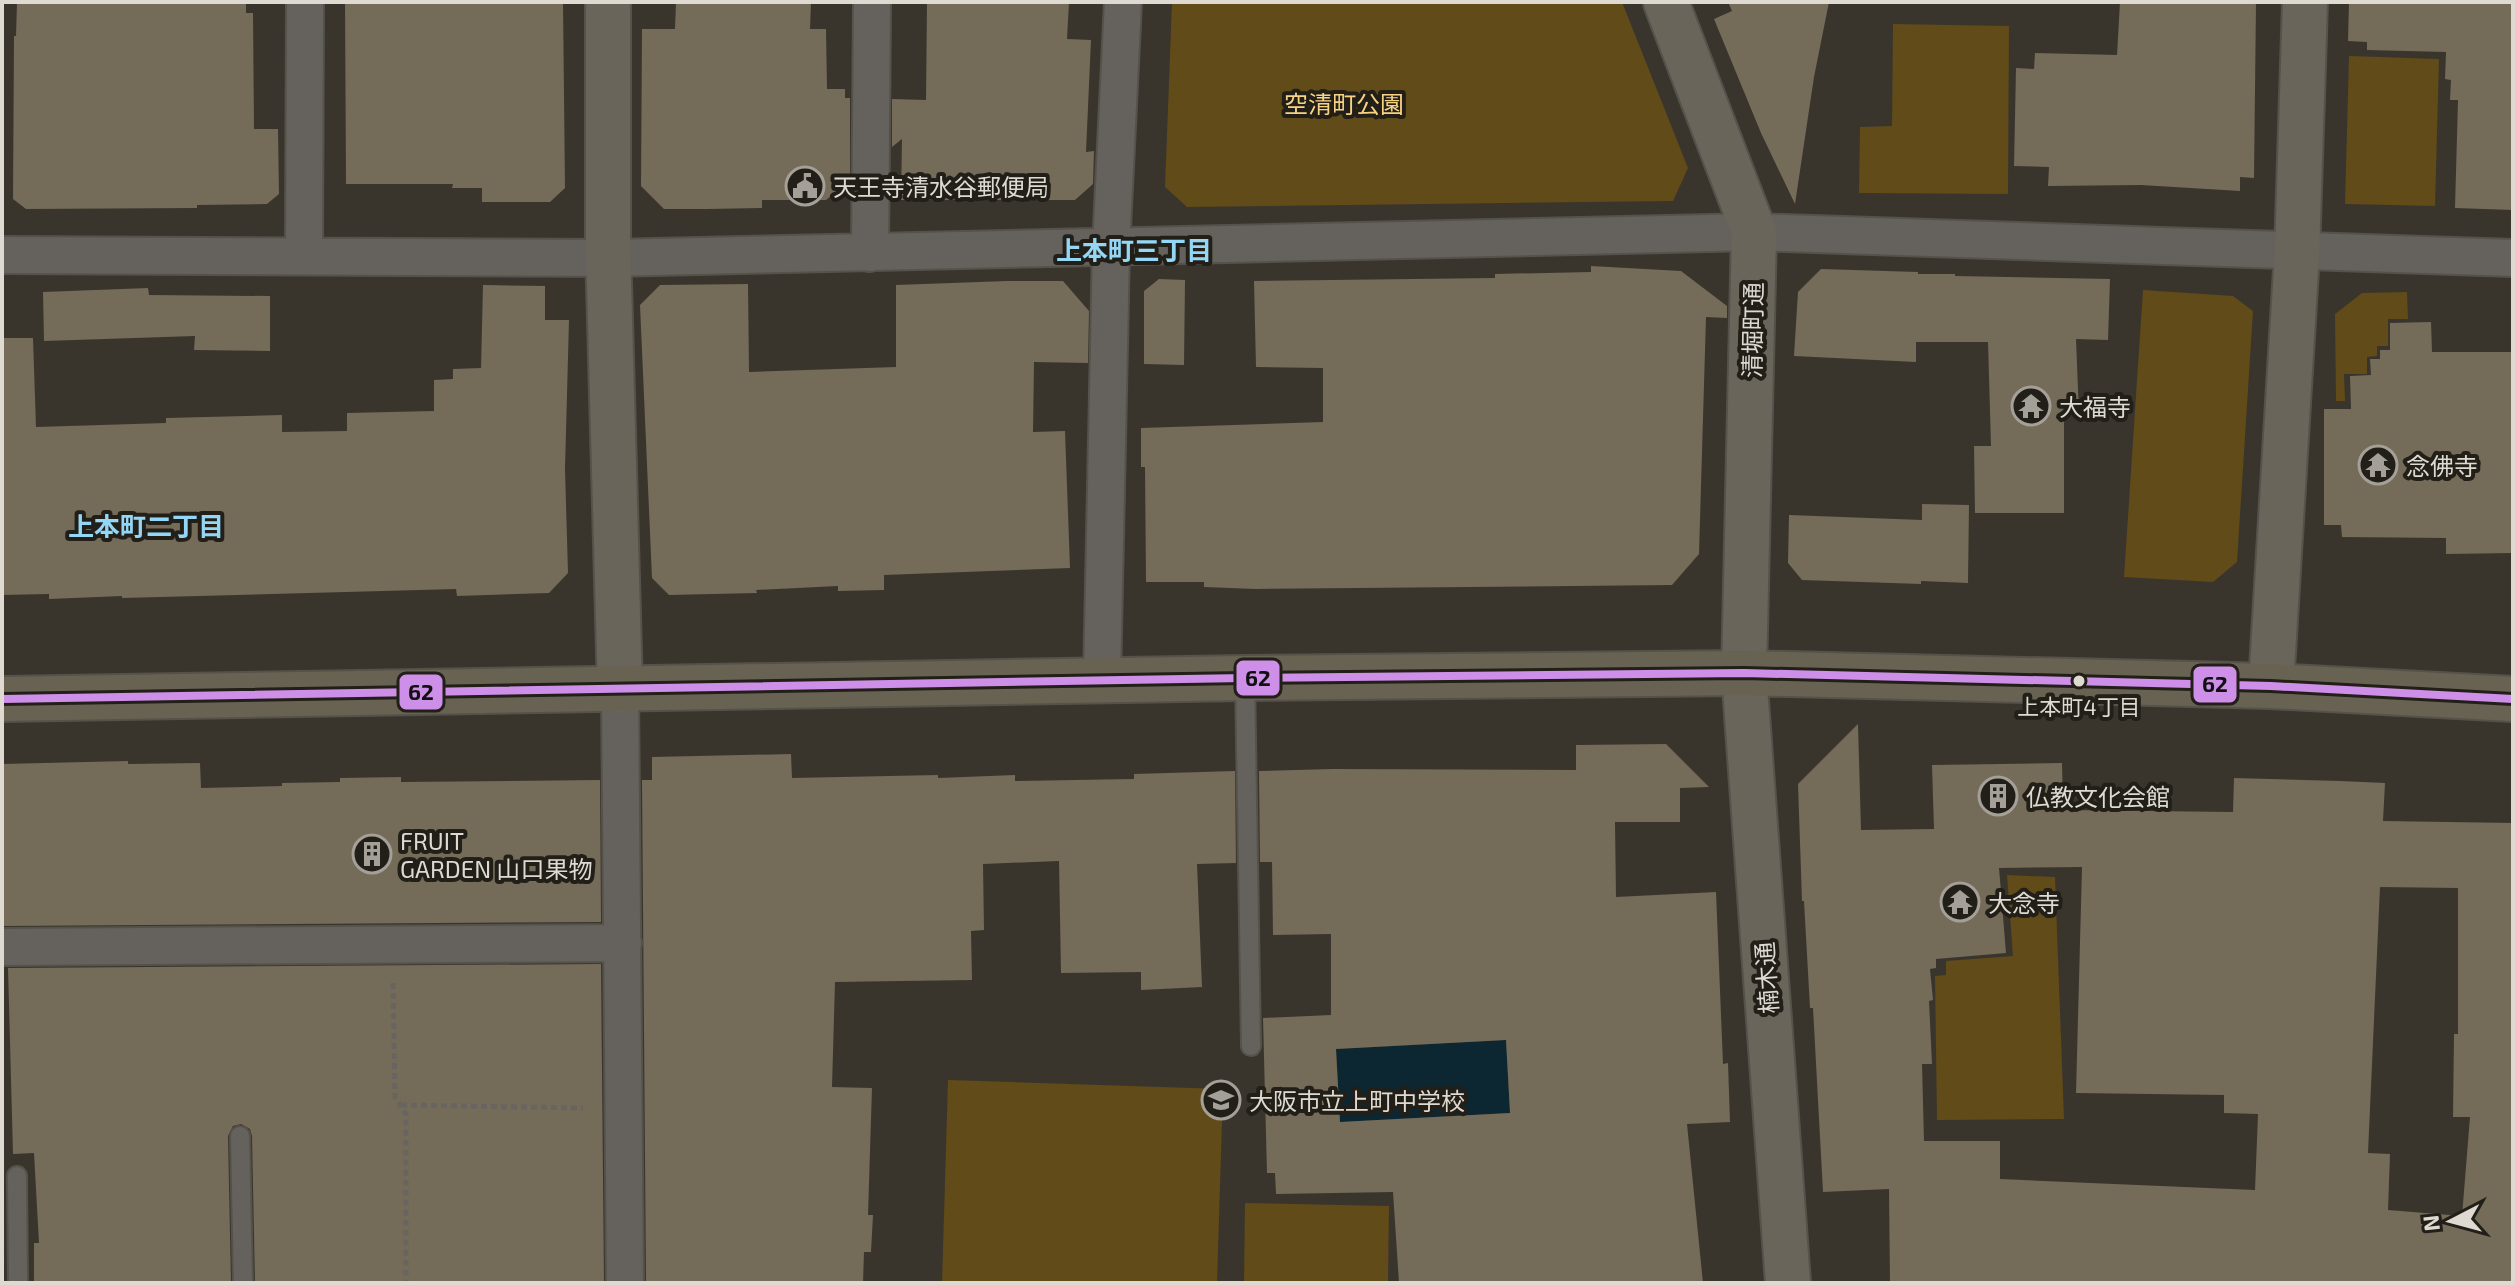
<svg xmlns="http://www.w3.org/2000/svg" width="2515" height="1285" viewBox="0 0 2515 1285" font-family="'Exo 2','Noto Sans JP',sans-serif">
	<rect width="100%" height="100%" fill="#39352d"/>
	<path fill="#604b19" d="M 1172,2 L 1622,2 L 1688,168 L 1673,201 L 1187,207 L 1165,187 Z
		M 1893,24 L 2009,26 L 2008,194 L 1859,193 L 1860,127 L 1892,126 Z
		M 2349,56 L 2439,59 L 2435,206 L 2345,204 Z
		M 2143,290 L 2233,296 L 2253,311 L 2237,562 L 2213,582 L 2124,577 Z
		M 2407,292 L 2408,319 L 2388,319 L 2388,346 L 2377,346 L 2377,356 L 2367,357 L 2367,374 L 2344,374 L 2345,401 L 2336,401 L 2335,314 L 2362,293 Z
		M 2007,875 L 2055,877 L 2064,1119 L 1937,1120 L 1935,976 L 1946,975 L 1946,961 L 2013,956 Z
		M 948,1080 L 1223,1089 L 1217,1283 L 942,1283 Z
		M 1245,1203 L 1389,1206 L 1388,1283 L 1244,1283 Z"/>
	<path fill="#0c2732" d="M 1506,1040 L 1510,1113 L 1340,1122 L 1336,1049 Z"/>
	<path fill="#746b59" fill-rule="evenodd" d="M 17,2 L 246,2 L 246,13 L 253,13 L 254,129 L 278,129 L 279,194 L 267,204 L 197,205 L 197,208 L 26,209 L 13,199 L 14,36 L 16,36 Z
		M 345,2 L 563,2 L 565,188 L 550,202 L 482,202 L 482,188 L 452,188 L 453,184 L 346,184 Z
		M 676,2 L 811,2 L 810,29 L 826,29 L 827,89 L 845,89 L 845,98 L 850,98 L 850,181 L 826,200 L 762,200 L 762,208 L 707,209 L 664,209 L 641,186 L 642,29 L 675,29 Z
		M 927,2 L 1069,2 L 1067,39 L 1091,40 L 1086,152 L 1094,151 L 1093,184 L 1075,200 L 901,200 L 902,139 L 892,147 L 892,99 L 926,100 Z
		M 1728,2 L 1829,2 L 1814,77 L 1795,204 L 1761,133 L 1714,19 L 1732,11 Z
		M 2120,2 L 2256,2 L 2254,178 L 2240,177 L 2240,191 L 2141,185 L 2048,186 L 2049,167 L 2014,166 L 2016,68 L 2034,69 L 2035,53 L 2117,55 Z
		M 2349,2 L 2513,2 L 2513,210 L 2455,208 L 2458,100 L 2450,100 L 2451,80 L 2445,79 L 2446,52 L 2367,50 L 2367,42 L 2348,41 Z
		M 1591,266 L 1681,271 L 1727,306 L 1727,318 L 1706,317 L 1699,554 L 1672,585 L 1256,589 L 1204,587 L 1204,582 L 1146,582 L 1145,467 L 1141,467 L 1141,428 L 1323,422 L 1323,368 L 1256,367 L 1254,281 L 1495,278 L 1495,274 L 1591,272 Z
		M 1821,269 L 1918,272 L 1918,274 L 1955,274 L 1955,276 L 2110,279 L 2108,340 L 2076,339 L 2079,415 L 2064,416 L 2064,513 L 1975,513 L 1974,446 L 1991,446 L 1988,342 L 1916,342 L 1916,362 L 1794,356 L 1798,292 Z
		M 1159,279 L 1185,280 L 1184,365 L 1144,364 L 1144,291 Z
		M 1007,281 L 1063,281 L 1089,311 L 1088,363 L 1034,362 L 1033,432 L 1065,431 L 1070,568 L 884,575 L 884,590 L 838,591 L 838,586 L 756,590 L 757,593 L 669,595 L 652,578 L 640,305 L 660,285 L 748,284 L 749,372 L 896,367 L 896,285 Z
		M 483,285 L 545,286 L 545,320 L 569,320 L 565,469 L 568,573 L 549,593 L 457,596 L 456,589 L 122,598 L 122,596 L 49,599 L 49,594 L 2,595 L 2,338 L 33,338 L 36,427 L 166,423 L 166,418 L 282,415 L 282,432 L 347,431 L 347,413 L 434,411 L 434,380 L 453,379 L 453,369 L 481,368 Z
		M 148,288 L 149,295 L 270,296 L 270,351 L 194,350 L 195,336 L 44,341 L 43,292 Z
		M 2431,322 L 2432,352 L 2513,352 L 2512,553 L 2446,554 L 2446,538 L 2342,537 L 2341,525 L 2324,525 L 2324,409 L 2351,409 L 2350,376 L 2371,375 L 2370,359 L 2380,359 L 2380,350 L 2390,350 L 2390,323 Z
		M 1922,504 L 1969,505 L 1968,583 L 1921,581 L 1921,584 L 1802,580 L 1788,563 L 1789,515 L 1922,520 Z
		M 1858,724 L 1861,830 L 1934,829 L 1932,765 L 2062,763 L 2063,810 L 2233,812 L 2234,778 L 2340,781 L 2385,783 L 2383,821 L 2513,823 L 2513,1190 L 2511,1226 L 2513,1226 L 2513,1283 L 1890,1283 L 1889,1189 L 1823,1192 L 1813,1008 L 1810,1008 L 1804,901 L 1802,901 L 1798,784 ZM 2082,867 L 2076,1093 L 2224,1095 L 2224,1113 L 2258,1114 L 2255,1190 L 2000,1179 L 2000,1141 L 1924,1141 L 1922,1064 L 1932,1064 L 1929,1001 L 1933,1000 L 1930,969 L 1936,968 L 1936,959 L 2006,953 L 1999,868 ZM 2380,887 L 2458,888 L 2458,1034 L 2454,1034 L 2453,1117 L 2470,1117 L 2462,1216 L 2388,1210 L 2390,1154 L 2368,1153 Z
		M 1666,744 L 1709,787 L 1680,788 L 1680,822 L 1615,822 L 1616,897 L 1716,892 L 1723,1064 L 1728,1063 L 1730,1122 L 1687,1124 L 1703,1283 L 1399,1283 L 1393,1192 L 1276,1194 L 1275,1173 L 1267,1173 L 1263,1018 L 1331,1015 L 1331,934 L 1273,935 L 1272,862 L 1260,862 L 1259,771 L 1332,769 L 1576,770 L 1576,745 ZM 1506,1040 L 1510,1113 L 1340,1122 L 1336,1049 Z
		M 791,754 L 792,778 L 938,775 L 938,778 L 1015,775 L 1015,781 L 1134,779 L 1134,774 L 1235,771 L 1236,863 L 1197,864 L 1202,987 L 1141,990 L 1141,972 L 1061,973 L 1059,861 L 983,864 L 984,930 L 971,931 L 972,980 L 835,982 L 832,1087 L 872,1088 L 868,1215 L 873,1215 L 871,1252 L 864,1252 L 863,1283 L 646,1283 L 642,780 L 652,780 L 652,757 Z
		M 128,761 L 128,764 L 200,763 L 201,788 L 282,786 L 282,783 L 340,782 L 340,778 L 401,777 L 401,782 L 600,780 L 601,922 L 2,926 L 2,764 Z
		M 601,964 L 604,1283 L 255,1283 L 252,1136 L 250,1129 L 241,1124 L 233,1126 L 228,1136 L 231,1283 L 34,1283 L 34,1243 L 39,1243 L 34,1153 L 13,1154 L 8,968 Z"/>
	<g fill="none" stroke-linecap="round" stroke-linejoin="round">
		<defs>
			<path id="lane" d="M 1245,678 L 1251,1046
				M 240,1136 L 243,1283
				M 17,1176 L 18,1283"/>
			<path id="street" d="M 870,253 L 872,2
				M 2,255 L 609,258 L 1754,232 L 2513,258
				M 304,255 L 305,2
				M 1102,681 L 1111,248 L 1123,2
				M 620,690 L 625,1283
				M 2,947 L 623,943"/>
			<path id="secondary" d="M 608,2 L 608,247 L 620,690
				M 1666,2 L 1754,232 L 1744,673 L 1788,1283
				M 2271,686 L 2297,253 L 2305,2"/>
			<path id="primary" d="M 2,699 L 1245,678 L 1744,673 L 2271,686 L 2513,699"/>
		</defs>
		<use href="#lane" stroke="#55524b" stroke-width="22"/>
		<use href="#street" stroke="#55524b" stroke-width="40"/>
		<use href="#secondary" stroke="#55524b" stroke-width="48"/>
		<use href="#primary" stroke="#55524b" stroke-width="48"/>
		<path stroke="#686560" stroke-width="5" stroke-dasharray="6 4" stroke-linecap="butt" d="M 393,983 L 395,1097 L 406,1114 L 406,1283
			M 401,1105 L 583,1108"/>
		<use href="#lane" stroke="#65625d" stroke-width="18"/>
		<use href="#street" stroke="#65625d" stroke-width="36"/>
		<use href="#secondary" stroke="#6a655b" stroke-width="44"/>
		<use href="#primary" stroke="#686253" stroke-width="44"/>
		<defs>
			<path id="bus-1" d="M 2,699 L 1245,678 L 1744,673 L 2271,686 L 2513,699"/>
		</defs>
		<use href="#bus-1" stroke="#221f18" stroke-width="14"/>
		<use href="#bus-1" stroke="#ce8fe9" stroke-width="8"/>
	</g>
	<defs>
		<symbol id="civic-ring" viewBox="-11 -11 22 22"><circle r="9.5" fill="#221f18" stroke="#a4a098" stroke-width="1.5"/><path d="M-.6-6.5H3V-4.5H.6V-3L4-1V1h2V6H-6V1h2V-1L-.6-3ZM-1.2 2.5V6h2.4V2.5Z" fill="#a4a098"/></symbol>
		<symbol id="temple-ring" viewBox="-11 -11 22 22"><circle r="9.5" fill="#221f18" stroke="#a4a098" stroke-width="1.5"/><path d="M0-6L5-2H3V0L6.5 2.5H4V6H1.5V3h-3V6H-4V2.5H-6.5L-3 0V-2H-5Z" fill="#a4a098"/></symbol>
		<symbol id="building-ring" viewBox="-11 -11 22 22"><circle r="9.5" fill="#221f18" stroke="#a4a098" stroke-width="1.5"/><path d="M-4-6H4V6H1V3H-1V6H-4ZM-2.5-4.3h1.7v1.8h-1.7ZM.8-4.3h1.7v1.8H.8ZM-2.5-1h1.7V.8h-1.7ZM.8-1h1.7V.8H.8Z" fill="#a4a098"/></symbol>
		<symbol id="school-ring" viewBox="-11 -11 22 22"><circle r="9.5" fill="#221f18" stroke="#a4a098" stroke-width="1.5"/><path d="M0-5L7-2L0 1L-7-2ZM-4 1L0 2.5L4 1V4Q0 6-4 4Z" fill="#a4a098"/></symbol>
	</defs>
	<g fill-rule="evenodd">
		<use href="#civic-ring" x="783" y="164" width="44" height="44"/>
		<use href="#temple-ring" x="2009" y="384" width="44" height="44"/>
		<use href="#temple-ring" x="2356" y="443" width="44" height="44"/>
		<use href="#building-ring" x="1976" y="774" width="44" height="44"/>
		<use href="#building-ring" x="350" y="832" width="44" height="44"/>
		<use href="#temple-ring" x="1938" y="880" width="44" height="44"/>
		<use href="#school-ring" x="1199" y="1078" width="44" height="44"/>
	</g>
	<circle fill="#dedad1" stroke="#221f18" stroke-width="3" cx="2079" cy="681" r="7"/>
	<g text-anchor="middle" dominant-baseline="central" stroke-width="8" stroke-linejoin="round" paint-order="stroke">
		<g font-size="22" fill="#dedad1" stroke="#221f18">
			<text x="2079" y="706">上本町4丁目</text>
		</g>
		<g font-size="24" fill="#f8d283" stroke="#221f18">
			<text x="1344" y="103">空清町公園</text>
		</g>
		<g font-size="24" fill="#dedad1" stroke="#221f18" text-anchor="start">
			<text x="833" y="186">天王寺清水谷郵便局</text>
			<text x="2059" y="406">大福寺</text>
			<text x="2406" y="465">念佛寺</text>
			<text x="2026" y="796">仏教文化会館</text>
			<text x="400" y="840">FRUIT<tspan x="400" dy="28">GARDEN 山口果物</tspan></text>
			<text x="1988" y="902">大念寺</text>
			<text x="1249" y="1100">大阪市立上町中学校</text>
		</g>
		<g font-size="24" fill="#dedad1" stroke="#221f18">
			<text transform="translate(1752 330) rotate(-89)">清堀町通</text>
			<text transform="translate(1766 978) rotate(-94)">楠木通</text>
		</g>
		<g font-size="26" font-weight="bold" fill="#93d6f5" stroke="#221f18">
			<text x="1134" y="249">上本町三丁目</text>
			<text x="146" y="525">上本町二丁目</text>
		</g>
	</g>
	<g stroke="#221f18" stroke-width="3">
		<rect x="1235" y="659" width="46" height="38" rx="8" fill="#ce8fe9"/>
		<rect x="2192" y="665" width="46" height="39" rx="8" fill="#ce8fe9"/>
		<rect x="398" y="673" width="46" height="38" rx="8" fill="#ce8fe9"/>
	</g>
	<g font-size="22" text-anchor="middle" font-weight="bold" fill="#111">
		<text x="1258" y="686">62</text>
		<text x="2215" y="692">62</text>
		<text x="421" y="700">62</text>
	</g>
	<rect width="2515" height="1285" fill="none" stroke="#dedad1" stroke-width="8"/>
	<g transform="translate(2451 1221) rotate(264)" stroke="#221f18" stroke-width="6" paint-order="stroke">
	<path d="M0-6L14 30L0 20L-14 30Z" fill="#dedad1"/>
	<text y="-12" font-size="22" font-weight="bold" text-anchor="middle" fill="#dedad1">N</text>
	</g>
</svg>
